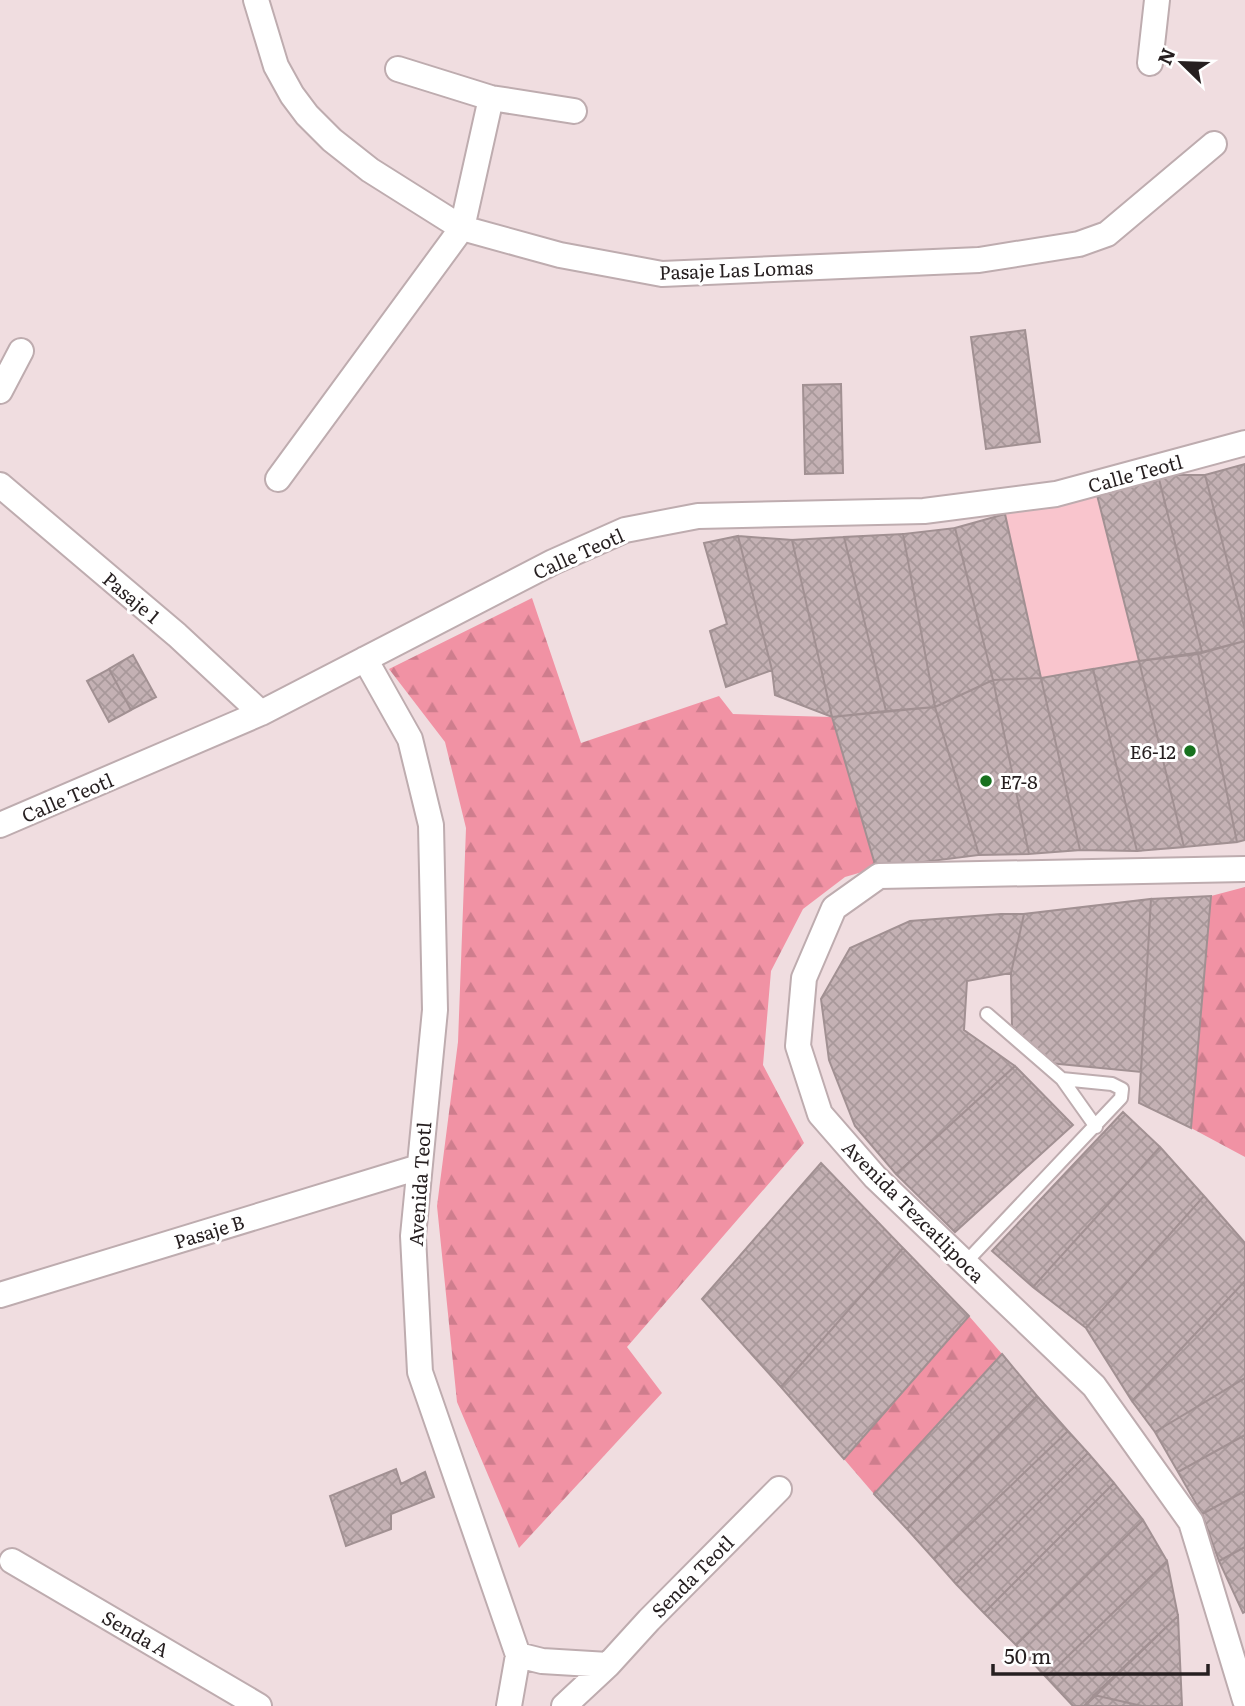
<svg xmlns="http://www.w3.org/2000/svg" width="1245" height="1706" viewBox="0 0 1245 1706" font-family="Literata,serif">
	<defs>
		<pattern id="forest-firs" width="22" height="20" patternUnits="userSpaceOnUse" patternTransform="scale(1.75)"><rect width="22" height="20" fill="#f192a4"/><path d="M5 1l3.5 6h-7zM16 11l3.5 6h-7z" fill="#ce7d8d"/></pattern>
		<pattern id="building-cross-hatch" width="8" height="8" patternUnits="userSpaceOnUse" patternTransform="scale(1.75)"><rect width="8" height="8" fill="#c4b1b4"/><path d="M0 0l8 8M0 8l8-8" fill="none" stroke="#a8989a"/></pattern>
	</defs>
	<rect width="100%" height="100%" fill="#f0dde0"/>
	<path fill="#f9c5cd" d="M 1096,491 L 1139,661 L 1041,678 L 1005,514 Z"/>
	<path fill="url(#forest-firs)" d="M 532,598 L 581,743 L 719,696 L 733,714 L 832,717 L 876,868 L 845,877 L 803,909 L 771,971 L 763,1065 L 804,1143 L 627,1347 L 662,1393 L 519,1548 L 457,1402 L 437,1206 L 458,1042 L 466,828 L 445,742 L 389,669 Z
		M 1245,887 L 1245,1157 L 1191,1128 L 1211,896 Z
		M 969,1316 L 1002,1354 L 874,1494 L 844,1459 Z"/>
	<path fill="url(#building-cross-hatch)" stroke="#a19092" stroke-width="2" d="M 1025,330 L 1040,442 L 986,449 L 971,337 Z
		M 841,384 L 843,473 L 805,474 L 803,385 Z
		M 1245,464 L 1245,630 L 1205,475 Z
		M 1158,475 L 1205,475 L 1245,630 L 1245,641 L 1202,652 Z
		M 1158,475 L 1202,652 L 1139,661 L 1096,491 Z
		M 1005,514 L 1041,678 L 993,680 L 955,528 Z
		M 955,528 L 993,680 L 935,707 L 903,534 Z
		M 903,534 L 935,707 L 886,711 L 844,537 Z
		M 738,536 L 792,540 L 832,717 L 775,695 L 772,670 Z
		M 738,536 L 772,670 L 726,687 L 710,631 L 727,624 L 704,543 Z
		M 844,537 L 886,711 L 832,717 L 792,540 Z
		M 1245,641 L 1245,840 L 1237,842 L 1198,654 Z
		M 1198,654 L 1237,842 L 1184,847 L 1139,661 Z
		M 133,655 L 156,697 L 131,710 L 109,669 Z
		M 1139,661 L 1184,847 L 1137,851 L 1093,669 Z
		M 109,669 L 131,710 L 109,722 L 87,681 Z
		M 1093,669 L 1137,851 L 1080,850 L 1041,678 Z
		M 1041,678 L 1080,850 L 1029,854 L 993,680 Z
		M 993,680 L 1029,854 L 979,855 L 935,707 Z
		M 935,707 L 979,855 L 876,868 L 832,717 Z
		M 1211,896 L 1191,1128 L 1139,1103 L 1151,899 Z
		M 1151,899 L 1141,1072 L 1049,1063 L 1012,1026 L 1011,973 L 1024,914 Z
		M 1001,914 L 1024,914 L 1011,973 L 967,981 L 964,1030 L 1015,1066 L 896,1174 L 855,1126 L 829,1060 L 821,999 L 850,948 L 910,921 Z
		M 1015,1066 L 1073,1125 L 955,1232 L 896,1174 Z
		M 1123,1112 L 1160,1147 L 1033,1287 L 992,1251 Z
		M 1160,1147 L 1204,1196 L 1086,1328 L 1033,1287 Z
		M 821,1163 L 903,1248 L 781,1387 L 702,1299 Z
		M 1204,1196 L 1245,1243 L 1245,1281 L 1132,1401 L 1086,1328 Z
		M 903,1248 L 969,1316 L 844,1459 L 781,1387 Z
		M 1245,1281 L 1245,1378 L 1155,1432 L 1132,1401 Z
		M 1002,1354 L 1037,1396 L 907,1529 L 874,1494 Z
		M 1245,1378 L 1245,1435 L 1178,1472 L 1155,1432 Z
		M 1037,1396 L 1068,1431 L 934,1559 L 907,1529 Z
		M 1068,1431 L 1088,1453 L 956,1584 L 934,1559 Z
		M 1245,1435 L 1245,1491 L 1202,1514 L 1178,1472 Z
		M 1088,1453 L 1114,1483 L 984,1613 L 956,1584 Z
		M 396,1469 L 401,1484 L 425,1472 L 434,1497 L 391,1514 L 391,1529 L 346,1546 L 330,1496 Z
		M 1114,1483 L 1143,1520 L 1016,1645 L 984,1613 Z
		M 1245,1491 L 1245,1547 L 1219,1561 L 1202,1514 Z
		M 1143,1520 L 1167,1561 L 1046,1677 L 1016,1645 Z
		M 1245,1547 L 1245,1612 L 1243,1613 L 1219,1561 Z
		M 1167,1561 L 1178,1616 L 1085,1706 L 1073,1706 L 1046,1677 Z
		M 1178,1616 L 1182,1706 L 1142,1706 L 1094,1695 Z
		M 1094,1695 L 1142,1706 L 1084,1706 Z"/>
	<g fill="none" stroke-linecap="round" stroke-linejoin="round">
		<defs>
			<path id="service" d="M 1062,1079 L 1096,1127
				M 965,1263 L 1121,1098 L 1122,1089 L 1112,1084 L 1062,1079 L 987,1014"/>
			<path id="minor" d="M 256,0 L 276,66 L 292,95 L 307,115 L 332,140 L 370,170 L 462,228 L 560,255 L 662,274 L 979,260 L 1079,244 L 1107,234 L 1214,144
				M 1150,63 L 1157,0
				M 398,69 L 491,98 L 574,111
				M 0,391 L 21,351
				M 278,479 L 462,228 L 491,98
				M 0,485 L 177,635 L 261,713
				M 365,659 L 410,739 L 431,825 L 435,1010 L 413,1236 L 420,1372 L 518,1655 L 509,1706
				M 0,825 L 261,713 L 553,562 L 625,530 L 698,516 L 924,511 L 1056,494 L 1245,443
				M 1245,869 L 879,876 L 834,908 L 804,978 L 798,1046 L 820,1114 L 875,1177 L 1094,1386 L 1191,1522 L 1245,1700
				M 0,1295 L 419,1167
				M 12,1561 L 259,1706
				M 518,1655 L 542,1661 L 608,1665 L 649,1620 L 779,1489
				M 564,1706 L 608,1665"/>
		</defs>
		<use href="#service" stroke="#beacaf" stroke-width="16"/>
		<use href="#minor" stroke="#beacaf" stroke-width="28"/>
		<use href="#service" stroke="#fff" stroke-width="12"/>
		<use href="#minor" stroke="#fff" stroke-width="24"/>
	</g>
	<g fill="#17711e" stroke="#fff" stroke-width="2.5">
		<circle cx="1190" cy="751" r="7"/>
		<circle cx="986" cy="781" r="7"/>
	</g>
	<g text-anchor="middle" dominant-baseline="central" stroke-width="6" stroke-linejoin="round" paint-order="stroke">
		<g font-size="19" fill="#261f20" stroke="#fff">
			<text transform="translate(736 269) rotate(-2)">Pasaje Las Lomas</text>
			<text transform="translate(1135 473) rotate(-15)">Calle Teotl</text>
			<text transform="translate(578 553) rotate(-24)">Calle Teotl</text>
			<text transform="translate(132 597) rotate(40)">Pasaje 1</text>
			<text transform="translate(67 797) rotate(-23)">Calle Teotl</text>
			<text transform="translate(419 1184) rotate(-86)">Avenida Teotl</text>
			<text transform="translate(914 1211) rotate(45)">Avenida Tezcatlipoca</text>
			<text transform="translate(209 1231) rotate(-17)">Pasaje B</text>
			<text transform="translate(692 1576) rotate(-45)">Senda Teotl</text>
			<text transform="translate(136 1633) rotate(30)">Senda A</text>
		</g>
		<g font-size="19" fill="#261f20" stroke="#fff" text-anchor="end">
			<text x="1176" y="751">E6-12</text>
			<text x="1000" y="781" text-anchor="start">E7-8</text>
		</g>
	</g>
	<g transform="translate(1182 63) rotate(293)" stroke="#ffffff" stroke-width="5" paint-order="stroke">
	<path d="M0-5L12 26L0 18L-12 26Z" fill="#261f20"/>
	<text y="-10" font-size="19" font-weight="bold" text-anchor="middle" fill="#261f20">N</text>
	</g>
	<path d="M993 1664v10h215v-10" fill="none" stroke="#261f20" stroke-width="3.5"/>
	<text x="1004" y="1664" font-size="21" fill="#261f20" stroke="#ffffff" stroke-width="5" paint-order="stroke">50 m</text>
</svg>
